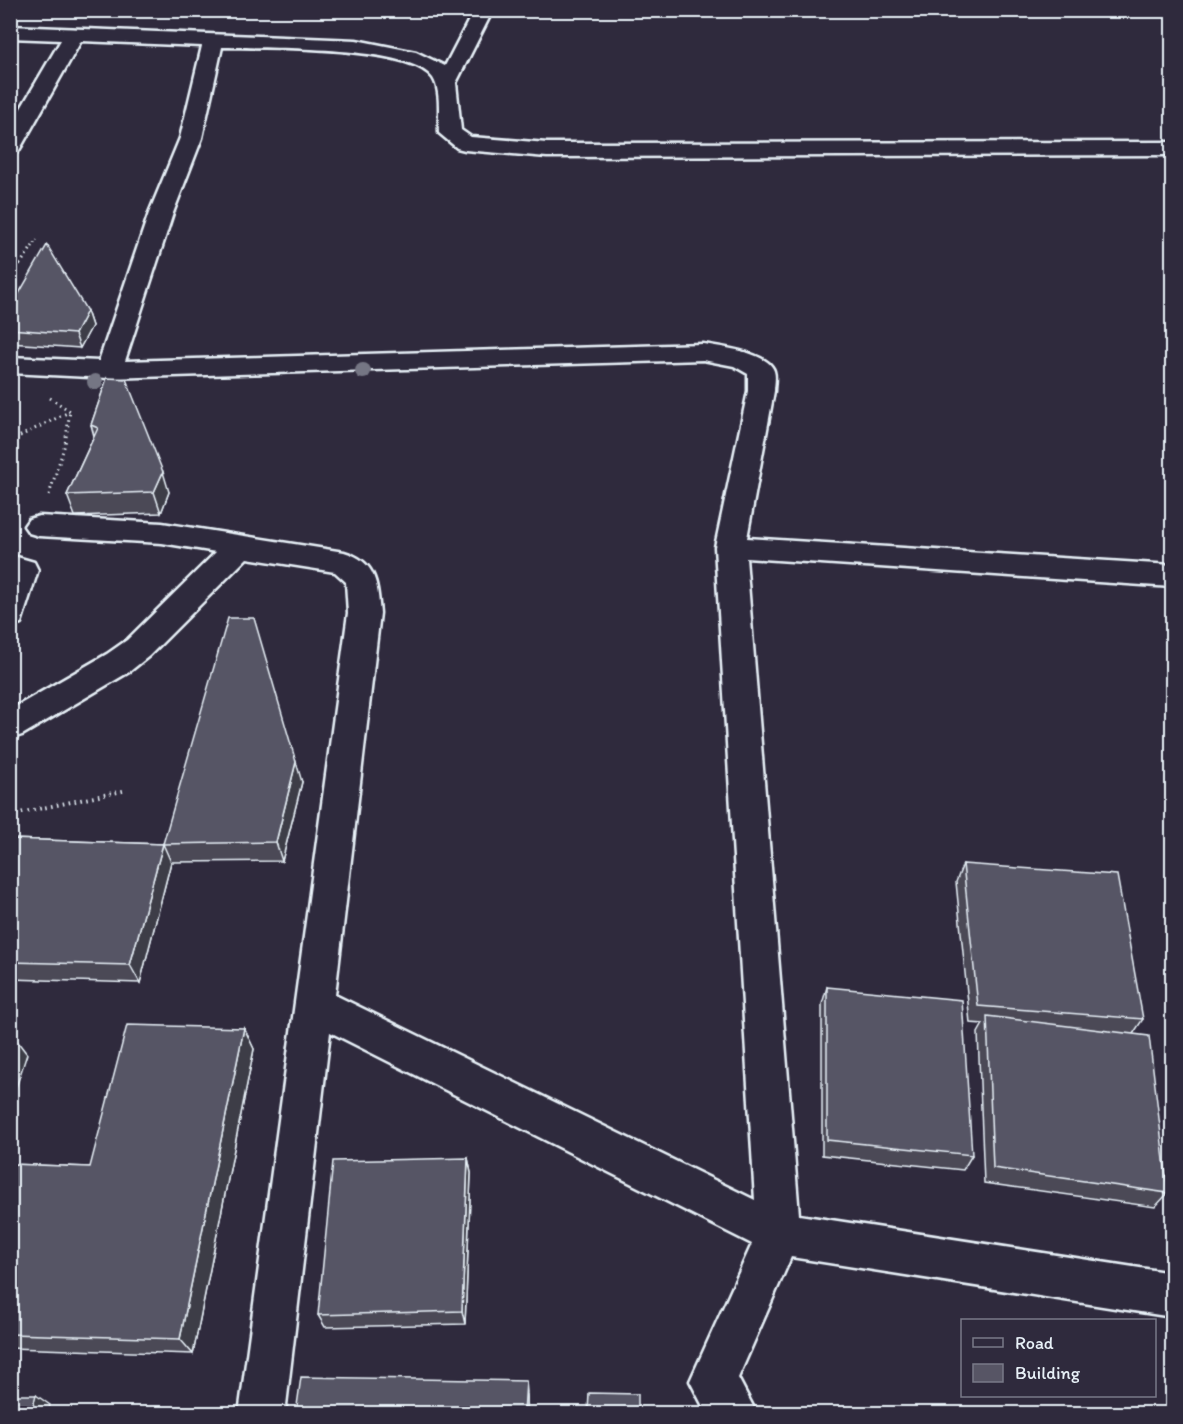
<svg xmlns="http://www.w3.org/2000/svg" width="1183" height="1424" viewBox="0 0 1183 1424" font-family="Itim,sans-serif">
	<rect width="100%" height="100%" fill="#2f2a3d"/>
	<filter id="ink" filterUnits="userSpaceOnUse"><feTurbulence type="fractalNoise" baseFrequency=".0167" numOctaves="2"/><feDisplacementMap in="SourceGraphic" scale="12" xChannelSelector="R" yChannelSelector="G"/><feConvolveMatrix kernelMatrix="1 2 1 2 8 2 1 2 1" color-interpolation-filters="sRGB"/></filter>
	<g filter="url(#ink)">
		<g fill="none" stroke-linecap="round" stroke-linejoin="round">
			<defs>
				<path id="minor" d="M 474,10 L 493,10 L 456,83 L 461,130 L 471,137 L 547,143 L 1172,142 L 1172,155 L 547,157 L 465,150 L 457,148 L 439,133 C 438,117 442,92 433,78 C 411,45 262,48 222,47 L 202,138 L 173,213 L 125,361 L 703,344 C 720,347 768,352 774,371 C 776,377 774,385 774,391 L 747,538 L 1172,565 L 1172,587 L 746,558 L 799,1215 L 1172,1273 L 1172,1317 L 791,1257 L 738,1378 L 757,1414 L 707,1414 L 690,1381 L 752,1244 L 330,1032 L 285,1414 L 239,1414 L 348,613 L 346,582 L 335,572 L 247,558 L 149,656 L 129,672 L 22,735 L 10,739 L 10,710 L 107,654 L 127,640 L 216,552 L 162,543 L 39,536 L 29,533 L 24,526 L 29,519 L 39,516 L 162,523 L 344,552 C 377,562 377,584 380,613 L 335,995 L 755,1200 L 715,547 L 748,391 L 748,374 L 734,366 L 703,360 L 109,378 L 10,373 L 10,357 L 99,361 L 149,213 L 180,138 L 202,46 L 81,41 L 21,147 L 18,152 L 10,153 L 10,127 L 61,40 L 10,38 L 10,26 L 356,40 L 416,52 L 445,66 Z
					M 10,555 L 34,562 L 38,570 L 21,623 L 10,626 Z"/>
			</defs>
			<use href="#minor" stroke="#e8f1f8" stroke-width="5"/>
			<path stroke="#e8f1f8" stroke-width="2" stroke-dasharray="1 3" stroke-linecap="butt" d="M 32,247 L 37,240"/>
			<path stroke="#e8f1f8" stroke-width="3" stroke-dasharray="1.5 4" stroke-linecap="butt" d="M 10,278 L 33,246
				M 50,398 L 70,411
				M 10,441 L 69,412
				M 49,495 L 65,444 L 70,411"/>
			<path stroke="#e8f1f8" stroke-width="4" stroke-dasharray="1.5 4.5" stroke-linecap="butt" d="M 10,815 L 127,790"/>
			<use href="#minor" fill="#2f2a3d" fill-rule="evenodd"/>
		</g>
		<g fill="#757684">
			<circle cx="363" cy="371" r="8"/>
			<circle cx="95" cy="382" r="8"/>
		</g>
		<path fill="#4b4957" stroke="#e8f1f8" stroke-width="1.5" d="M 10,309 L 87,311 L 92,326 L 80,348 L 10,343 Z
			M 107,378 L 169,492 L 161,513 L 75,516 L 67,495 L 94,436 L 91,425 Z
			M 302,782 L 282,861 L 171,862 L 140,983 L 10,979 L 10,839 L 163,844 Z
			M 963,864 L 1143,1019 L 1133,1034 L 1168,1193 L 1155,1207 L 984,1183 L 978,1033 L 983,1024 L 970,1023 L 956,882 Z
			M 827,987 L 972,1155 L 963,1170 L 822,1155 L 822,1004 Z
			M 244,1028 L 254,1049 L 193,1354 L 10,1348 L 10,1164 L 90,1167 Z
			M 468,1158 L 471,1173 L 465,1324 L 325,1327 L 318,1315 Z"/>
		<path fill="#3d3c47" stroke="#e8f1f8" stroke-width="1.5" d="M 87,311 L 92,326 L 80,348 L 75,334 Z
			M 163,472 L 169,492 L 161,513 L 154,492 Z
			M 296,762 L 302,782 L 282,861 L 276,842 Z
			M 163,844 L 171,862 L 140,983 L 130,965 Z
			M 244,1028 L 254,1049 L 193,1354 L 180,1339 Z
			M 11,1033 L 27,1054 L 10,1106 L 10,1035 Z
			M 468,1158 L 471,1173 L 465,1324 L 462,1311 Z
			M 526,1381 L 527,1392 L 526,1413 L 524,1413 Z
			M 36,1395 L 50,1405 L 48,1413 L 31,1413 Z"/>
		<path fill="#575565" stroke="#e8f1f8" stroke-width="1.5" d="M 47,245 L 87,311 L 75,334 L 10,329 L 10,309 Z
			M 107,378 L 126,379 L 163,472 L 154,492 L 67,495 L 98,428 L 91,425 Z
			M 228,618 L 254,618 L 296,762 L 276,842 L 163,844 Z
			M 10,839 L 163,844 L 130,965 L 10,962 Z
			M 963,864 L 1117,875 L 1143,1019 L 978,1006 Z
			M 827,987 L 962,1000 L 972,1155 L 827,1140 Z
			M 987,1016 L 1149,1036 L 1168,1193 L 993,1168 Z
			M 127,1025 L 244,1028 L 180,1339 L 10,1334 L 10,1164 L 90,1167 Z
			M 468,1158 L 462,1311 L 318,1315 L 333,1161 Z
			M 301,1377 L 526,1381 L 524,1413 L 296,1413 Z
			M 589,1393 L 638,1394 L 638,1413 L 588,1413 Z
			M 10,1395 L 36,1395 L 31,1413 L 10,1413 Z"/>
	</g>
	<rect width="1183" height="1424" fill="none" stroke="#2f2a3d" stroke-width="36"/>
	<rect x="18" y="18" width="1147" height="1388" fill="none" stroke="#e8f1f8" stroke-width="2" filter="url(#ink)"/>
	<rect x="961" y="1319" width="195" height="78" fill="#2f2a3d" stroke="#797a88" stroke-width="1.5"/>
	<rect x="973" y="1338" width="30" height="9" fill="#2f2a3d" stroke="#797a88" stroke-width="1.5"/>
	<text x="1015" y="1349" font-size="18" fill="#e8f1f8">Road</text>
	<rect x="973" y="1364" width="30" height="18" fill="#575565" stroke="#797a88" stroke-width="1.5"/>
	<text x="1015" y="1379" font-size="18" fill="#e8f1f8">Building</text>
</svg>
